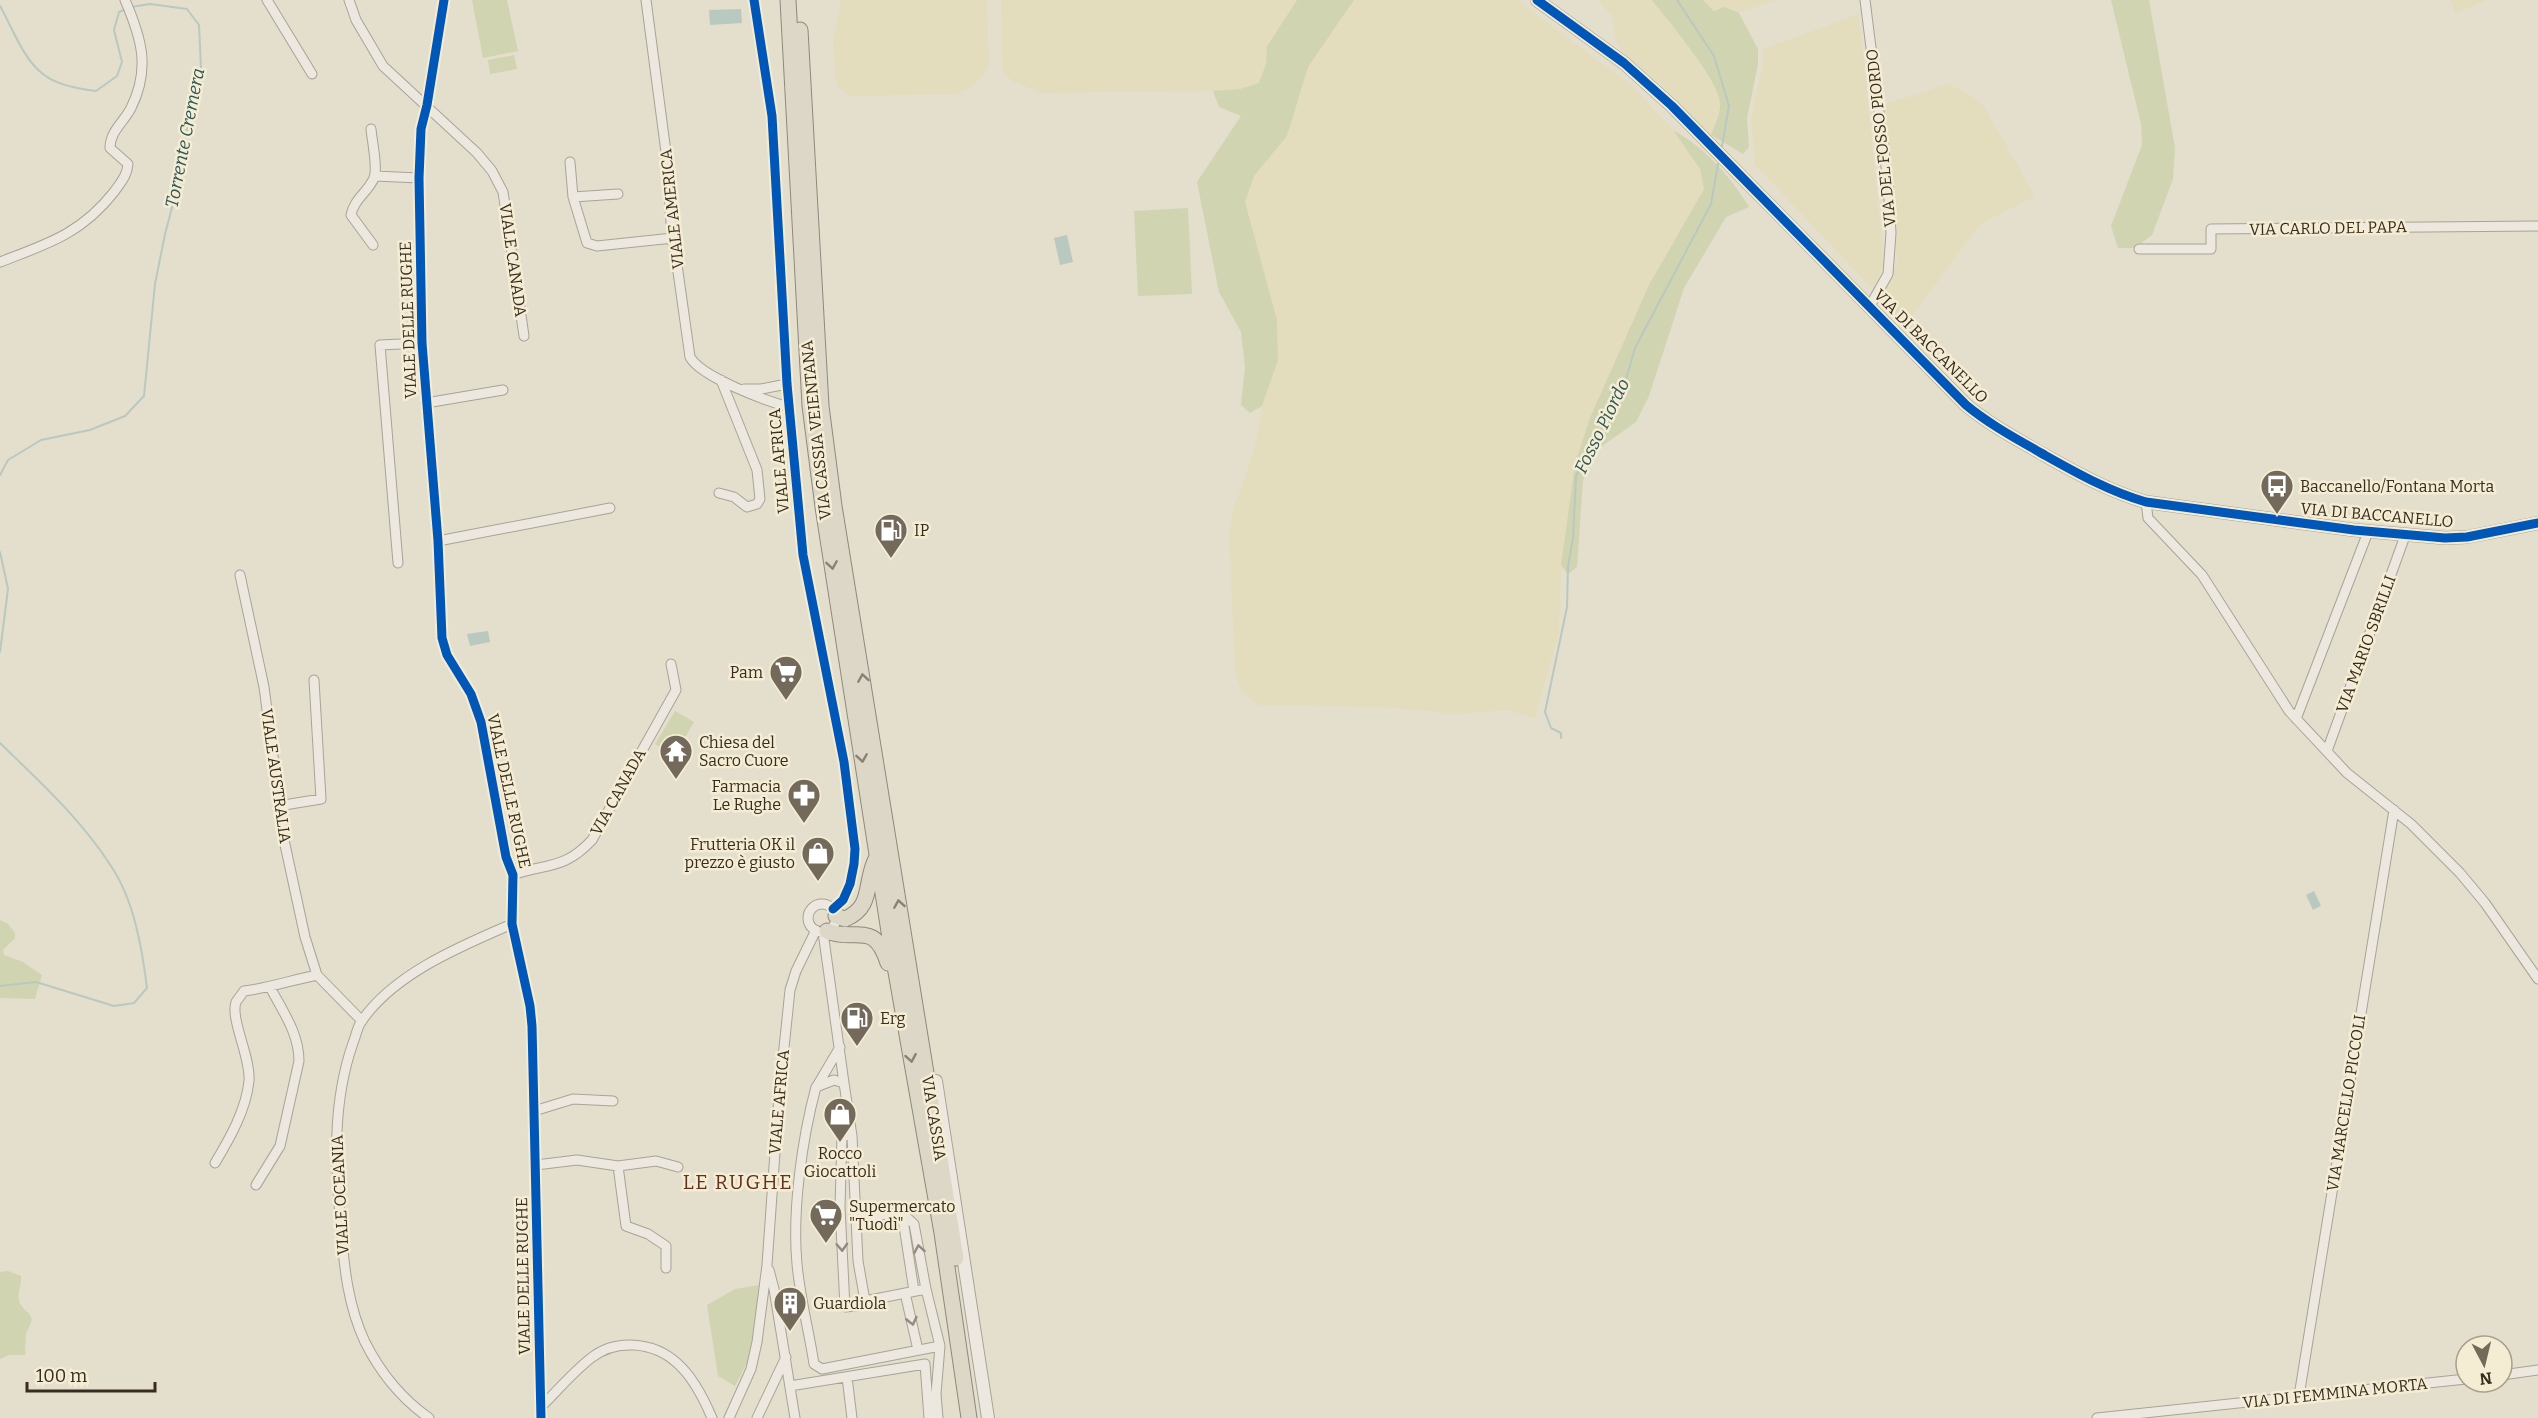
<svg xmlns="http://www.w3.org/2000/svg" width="2538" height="1418" viewBox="0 0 2538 1418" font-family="Bitter,serif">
	<rect width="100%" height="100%" fill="#e4decd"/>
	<path fill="#e3ddbe" d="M 841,0 L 987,0 L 989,64 L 984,74 L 970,88 L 956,94 L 851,96 L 839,88 L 835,76 L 833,41 Z
		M 1001,0 L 1297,0 L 1267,46 L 1266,64 L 1259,83 L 1240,89 L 1213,91 L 1041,93 L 1011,80 L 1002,70 Z
		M 1354,0 L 1517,0 L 1630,84 L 1673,130 L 1700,169 L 1704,189 L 1649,285 L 1590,418 L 1575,464 L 1561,565 L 1559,633 L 1535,718 L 1507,710 L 1457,714 L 1386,707 L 1259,705 L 1242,692 L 1235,675 L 1229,530 L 1233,510 L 1254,451 L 1262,406 L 1278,360 L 1277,320 L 1245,202 L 1254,176 L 1287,136 L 1308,67 Z
		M 1598,0 L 1652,0 L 1696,57 L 1718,94 L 1721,106 L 1711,135 L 1680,105 L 1675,97 L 1622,51 L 1616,41 L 1612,16 Z
		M 1703,0 L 1777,0 L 1739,13 L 1725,7 L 1715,11 Z
		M 2450,0 L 2487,0 L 2455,13 Z
		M 1859,14 L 1884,264 L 1873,289 L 1755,165 L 1751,119 L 1763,64 L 1763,49 Z
		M 1949,84 L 1971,95 L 1983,105 L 2035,196 L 1979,225 L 1906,324 L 1881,300 L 1897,262 L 1885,106 L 1887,103 Z"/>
	<path fill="#d1d4b0" d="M 472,0 L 507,0 L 518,51 L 483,58 Z
		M 1297,0 L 1354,0 L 1308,67 L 1287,136 L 1254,176 L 1245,202 L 1277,320 L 1278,360 L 1262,406 L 1250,413 L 1241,405 L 1245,367 L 1241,332 L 1219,292 L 1197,182 L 1241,116 L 1219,107 L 1213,91 L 1240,89 L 1259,83 L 1266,64 L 1267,46 Z
		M 1652,0 L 1703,0 L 1714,11 L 1725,7 L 1739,13 L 1758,49 L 1758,64 L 1747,118 L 1749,147 L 1743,154 L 1711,135 C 1714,126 1721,113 1720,104 C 1720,81 1667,20 1652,0 Z
		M 2111,0 L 2149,0 L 2175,148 L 2173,179 L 2152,235 L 2135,248 L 2118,248 L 2111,226 L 2142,145 L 2141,124 Z
		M 514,55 L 517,69 L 490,74 L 488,60 Z
		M 1673,130 C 1703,146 1732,178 1749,207 L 1726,217 L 1684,288 L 1649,396 L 1636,422 L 1598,449 L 1583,480 L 1577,567 L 1568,574 L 1561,565 L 1575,464 L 1590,418 L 1649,285 L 1704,189 L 1700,169 Z
		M 1188,208 L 1192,294 L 1138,296 L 1134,211 Z
		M 675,711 L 694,722 L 675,756 L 655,744 Z
		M 0,920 L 8,924 L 15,933 L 15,938 L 3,950 L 4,955 L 23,962 L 42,975 L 35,999 L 0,998 Z
		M 8,1271 L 21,1276 C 22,1284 17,1292 19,1300 C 21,1310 30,1311 32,1320 L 26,1334 L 25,1355 L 9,1355 L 0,1359 L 0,1272 Z
		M 759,1285 L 750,1357 L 735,1386 L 718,1376 L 707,1305 L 735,1289 Z"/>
	<path fill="#b9c9c0" d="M 741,9 L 742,23 L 710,25 L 709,10 Z
		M 1067,235 L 1073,262 L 1060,265 L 1054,238 Z
		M 488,631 L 490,642 L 470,646 L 467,634 Z
		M 2314,891 L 2321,906 L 2313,910 L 2306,895 Z"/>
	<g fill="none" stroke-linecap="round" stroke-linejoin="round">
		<path stroke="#b9c9c0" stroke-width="2" d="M 1677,0 L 1714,56 L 1729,106 L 1722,146
			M 0,6 C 12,27 23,59 43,74 C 56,85 79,89 96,91 L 117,76 L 122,62 L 114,30 L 119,12 L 126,9
			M 0,475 L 8,460 L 41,440 L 90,430 L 125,416 L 144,396 L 155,284 L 165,234 L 174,200 L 185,137 L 201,68 L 199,25 L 187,9 L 150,4 L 131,7
			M 0,552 L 8,589 L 0,652
			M 1561,738 L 1561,733 L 1551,728 L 1545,712 L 1567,607 L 1568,566 L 1573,538 L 1576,476 L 1623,390 L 1635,348 L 1711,204 L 1718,164
			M 0,743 C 40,782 81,819 111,866 C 134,900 142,948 147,988 L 134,1003 L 114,1006 L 36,982 L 0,986"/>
		<defs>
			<path id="minor" d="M 267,0 L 312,74
				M 349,0 L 356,20 L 383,66 L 477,153 L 492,171 L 503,192 L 524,336
				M 444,0 L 427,105 L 421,129 L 419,178 L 422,343 L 438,541 L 442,638 L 447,655 L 471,694 L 481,722 L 506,857 L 513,875 L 512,924 L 530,1006 L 532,1026 L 541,1418
				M 646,0 L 666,152 L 671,222 L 690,357 C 701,377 766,401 789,407
				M 754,0 L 772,116 L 787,384 L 803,555 L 844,762 L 855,849 L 854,864 L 850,884 L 843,900 L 833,909
				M 1865,0 L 1888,183 L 1891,233 L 1888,274 L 1870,306
				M 371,129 C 372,141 378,168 374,178 C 368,192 354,199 351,215 L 373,245
				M 570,162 L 573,197 L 587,243 L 597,246 L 673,238
				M 375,176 L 419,178
				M 573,197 L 618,194
				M 2139,249 L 2211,249 L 2211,229 L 2538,226
				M 0,262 C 47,244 81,234 114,192 C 121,182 127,176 128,164 L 110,148 C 110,131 124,122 131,108 C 151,68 141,37 125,0
				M 744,389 L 761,389 L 787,384
				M 426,403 L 503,390
				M 719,493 L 734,497 L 747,507 L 757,504 L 760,499 L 757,470 L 721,380
				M 2146,502 L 2148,518 L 2202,575 L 2289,711 L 2347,773 L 2411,824 L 2460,873 L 2485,903 L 2538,979
				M 438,541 L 610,508
				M 398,563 L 380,345 L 422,343
				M 240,575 L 264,687 L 284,840 L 305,937 L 317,975 L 362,1021
				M 2296,719 L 2368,532
				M 2327,751 L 2405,536
				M 278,806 L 321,799 L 314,680
				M 513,875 C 547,863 564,870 592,840 L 676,690 L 671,664
				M808 918a14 14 0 1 1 28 0a14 14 0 1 1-28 0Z
				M 823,932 L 844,1083
				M 834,1080 L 844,1083 L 852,1136 L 858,1261 L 865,1301 L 926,1289 L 940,1346 L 822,1369 L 814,1364 C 809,1331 800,1298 797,1264 C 792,1211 802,1139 816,1087 Z
				M 817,1086 L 840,1047
				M 534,1111 L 573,1099 L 613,1101
				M 852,1136 L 842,1135 L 840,1207 L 845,1307 L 866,1305 L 865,1301
				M 215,1163 C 230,1138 246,1110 249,1081 C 251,1058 230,1019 236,1002 C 238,999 242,994 244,991 C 269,988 292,980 317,975
				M 536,1165 L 577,1160 L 618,1166 L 656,1161 L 678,1167
				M 618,1166 L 626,1226 L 648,1234 L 666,1246 L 666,1268
				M 256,1185 L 280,1146 L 299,1061 C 299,1033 282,1010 270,987
				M 902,1213 L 914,1291
				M 855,1217 L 902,1213 L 914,1224 L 926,1289
				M 769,1270 L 774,1289 L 795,1418
				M 905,1293 L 918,1350
				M 2502,1375 L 2538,1370
				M 847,1377 L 852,1418
				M 790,1386 L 925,1364 L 929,1418
				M 2299,1396 L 2394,810
				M 541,1407 C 557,1391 573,1372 591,1358 C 616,1338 654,1342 677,1363 C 693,1377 704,1399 712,1418
				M 429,1418 C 402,1399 380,1372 365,1342 C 348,1306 344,1267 341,1227 C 335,1165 332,1103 353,1043 C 356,1036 357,1028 361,1022 C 393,974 461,946 512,924
				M 729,1418 L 751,1369 L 757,1342 L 767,1265 L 779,1096 L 790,990 L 796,971 L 816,930
				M 757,1418 L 786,1357
				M 938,1418 L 936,1394 L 940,1346
				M 2097,1418 L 2466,1379"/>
			<path id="tertiary" d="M 1537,0 L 1624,63 L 1672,106 L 1966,405 C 1989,424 2015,438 2041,453 C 2075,472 2108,491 2146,502 L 2354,530 L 2445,538 L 2467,537 L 2538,523
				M 936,1081 L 988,1418"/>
			<path id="trunk" d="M 788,0 L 810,406 L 823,507 L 890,938 L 942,1233 L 969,1418
				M 800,30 L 821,406 L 834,506 L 956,1258
				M 836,916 L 845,919 C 874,907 864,882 876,859
				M 827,931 C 856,943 874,919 888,963"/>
		</defs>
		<use href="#minor" stroke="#a9a396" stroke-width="11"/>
		<use href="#tertiary" stroke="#a9a396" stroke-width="14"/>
		<use href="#trunk" stroke="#8f887d" stroke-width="17"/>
		<use href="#minor" stroke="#ece8df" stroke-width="9"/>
		<use href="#tertiary" stroke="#ece8df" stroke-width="12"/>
		<use href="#trunk" stroke="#dcd7c7" stroke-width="15"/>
		<defs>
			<path id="cycleway" d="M 444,0 L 427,105 L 421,129 L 419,178 L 422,343 L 438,541 L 442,638 L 447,655 L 471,694 L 481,722 L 506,857 L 513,875 L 512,924 L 530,1006 L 532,1026 L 541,1418
				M 754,0 L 772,116 L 787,384 L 803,555 L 844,762 L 855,849 L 854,864 L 850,884 L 843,900 L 833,909
				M 1537,0 L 1624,63 L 1672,106 L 1966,405 C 1989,424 2015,438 2041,453 C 2075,472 2108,491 2146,502 L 2354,530 L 2445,538 L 2467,537 L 2538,523"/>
		</defs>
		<use href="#cycleway" stroke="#f5edd3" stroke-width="13"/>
		<use href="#cycleway" stroke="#0057b8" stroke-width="9"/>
	</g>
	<defs><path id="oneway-chevron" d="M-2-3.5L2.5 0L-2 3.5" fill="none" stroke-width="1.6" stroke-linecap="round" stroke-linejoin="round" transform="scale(1.5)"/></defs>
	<g stroke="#8a8272">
		<use href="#oneway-chevron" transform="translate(832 565) rotate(81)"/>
		<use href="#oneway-chevron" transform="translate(863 678) rotate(-99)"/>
		<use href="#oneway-chevron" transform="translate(862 758) rotate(81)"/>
		<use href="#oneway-chevron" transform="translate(899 904) rotate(-99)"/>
		<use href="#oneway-chevron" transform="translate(911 1058) rotate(80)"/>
	</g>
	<g stroke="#928a7e">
		<use href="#oneway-chevron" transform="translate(842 1247) rotate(87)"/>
		<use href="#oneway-chevron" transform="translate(919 1249) rotate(-100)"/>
		<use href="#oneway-chevron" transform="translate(912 1321) rotate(77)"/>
	</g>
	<defs>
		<symbol id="bus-pin" viewBox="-11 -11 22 30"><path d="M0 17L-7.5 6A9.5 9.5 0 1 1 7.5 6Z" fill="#746a5b" stroke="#f5edd3"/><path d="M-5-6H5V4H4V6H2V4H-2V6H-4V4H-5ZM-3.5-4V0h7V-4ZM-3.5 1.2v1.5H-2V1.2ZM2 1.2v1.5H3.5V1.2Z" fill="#fff"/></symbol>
		<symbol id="fuel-pin" viewBox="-11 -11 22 30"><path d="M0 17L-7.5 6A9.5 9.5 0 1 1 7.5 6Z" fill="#746a5b" stroke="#f5edd3"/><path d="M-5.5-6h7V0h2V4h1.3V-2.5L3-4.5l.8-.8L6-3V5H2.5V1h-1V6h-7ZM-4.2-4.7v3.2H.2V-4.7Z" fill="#fff"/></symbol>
		<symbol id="supermarket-pin" viewBox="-11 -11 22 30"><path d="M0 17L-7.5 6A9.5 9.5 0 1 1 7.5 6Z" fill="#746a5b" stroke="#f5edd3"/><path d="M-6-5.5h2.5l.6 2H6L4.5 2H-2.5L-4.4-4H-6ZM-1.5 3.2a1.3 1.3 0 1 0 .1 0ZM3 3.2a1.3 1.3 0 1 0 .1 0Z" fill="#fff"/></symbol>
		<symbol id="temple-pin" viewBox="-11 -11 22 30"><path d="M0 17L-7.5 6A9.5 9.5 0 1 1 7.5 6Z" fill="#746a5b" stroke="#f5edd3"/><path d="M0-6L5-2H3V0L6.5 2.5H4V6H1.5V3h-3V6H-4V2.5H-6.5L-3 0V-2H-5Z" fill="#fff"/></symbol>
		<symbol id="pharmacy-pin" viewBox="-11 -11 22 30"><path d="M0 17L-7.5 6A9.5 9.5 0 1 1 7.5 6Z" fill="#746a5b" stroke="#f5edd3"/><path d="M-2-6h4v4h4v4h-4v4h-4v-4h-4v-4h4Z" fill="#fff"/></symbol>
		<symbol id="shop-pin" viewBox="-11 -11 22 30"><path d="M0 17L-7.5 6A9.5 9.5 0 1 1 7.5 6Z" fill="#746a5b" stroke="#f5edd3"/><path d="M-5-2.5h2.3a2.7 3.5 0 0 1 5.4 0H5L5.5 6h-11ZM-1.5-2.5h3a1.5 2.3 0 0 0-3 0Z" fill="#fff"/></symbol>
		<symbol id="building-pin" viewBox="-11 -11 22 30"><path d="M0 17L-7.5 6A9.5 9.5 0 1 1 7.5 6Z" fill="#746a5b" stroke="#f5edd3"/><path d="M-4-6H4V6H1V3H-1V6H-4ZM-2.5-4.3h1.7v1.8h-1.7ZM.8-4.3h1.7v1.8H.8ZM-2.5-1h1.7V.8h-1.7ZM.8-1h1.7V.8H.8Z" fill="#fff"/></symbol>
	</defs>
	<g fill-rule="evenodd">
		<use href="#bus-pin" x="2258" y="467" width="38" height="52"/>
		<use href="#fuel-pin" x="872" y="511" width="38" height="52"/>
		<use href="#supermarket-pin" x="767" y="653" width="38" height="52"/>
		<use href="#temple-pin" x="657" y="732" width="38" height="52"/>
		<use href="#pharmacy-pin" x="785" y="776" width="38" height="52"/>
		<use href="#shop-pin" x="799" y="834" width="38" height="52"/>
		<use href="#fuel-pin" x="838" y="999" width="38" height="52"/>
		<use href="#shop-pin" x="821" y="1095" width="38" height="52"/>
		<use href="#supermarket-pin" x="807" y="1196" width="38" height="52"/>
		<use href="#building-pin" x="771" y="1284" width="38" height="52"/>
	</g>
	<g text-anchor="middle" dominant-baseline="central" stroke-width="5" stroke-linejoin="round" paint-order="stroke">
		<g font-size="16" fill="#382c1e" stroke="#f5edd3">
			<text transform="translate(1881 138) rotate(-96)">VIA DEL FOSSO PIORDO</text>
			<text transform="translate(672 209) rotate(-96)">VIALE AMERICA</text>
			<text transform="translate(2328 228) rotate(-1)">VIA CARLO DEL PAPA</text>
			<text transform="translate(513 260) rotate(82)">VIALE CANADA</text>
			<text transform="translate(408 320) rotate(-92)">VIALE DELLE RUGHE</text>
			<text transform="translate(1931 346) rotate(45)">VIA DI BACCANELLO</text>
			<text transform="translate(816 430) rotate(-96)">VIA CASSIA VEIENTANA</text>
			<text transform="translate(779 461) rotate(-95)">VIALE AFRICA</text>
			<text transform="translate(2377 515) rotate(5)">VIA DI BACCANELLO</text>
			<text transform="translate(2366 644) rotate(-70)">VIA MARIO SBRILLI</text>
			<text transform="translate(276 776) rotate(82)">VIALE AUSTRALIA</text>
			<text transform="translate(509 791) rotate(78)">VIALE DELLE RUGHE</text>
			<text transform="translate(618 792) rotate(-61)">VIA CANADA</text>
			<text transform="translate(779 1102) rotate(-85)">VIALE AFRICA</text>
			<text transform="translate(2346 1103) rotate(-81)">VIA MARCELLO PICCOLI</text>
			<text transform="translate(934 1118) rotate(81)">VIA CASSIA</text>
			<text transform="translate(340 1195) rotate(-93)">VIALE OCEANIA</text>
			<text transform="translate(523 1276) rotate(-91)">VIALE DELLE RUGHE</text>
			<text transform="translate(2335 1393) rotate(-6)">VIA DI FEMMINA MORTA</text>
		</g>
		<g font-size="16" fill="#382c1e" stroke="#f5edd3" text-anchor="start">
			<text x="2300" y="486">Baccanello/Fontana Morta</text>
			<text x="914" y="530">IP</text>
			<text x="763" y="672" text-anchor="end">Pam</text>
			<text x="699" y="742">Chiesa del<tspan x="699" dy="18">Sacro Cuore</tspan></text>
			<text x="781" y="786" text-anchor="end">Farmacia<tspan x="781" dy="18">Le Rughe</tspan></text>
			<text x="795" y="844" text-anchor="end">Frutteria OK il<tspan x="795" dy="18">prezzo è giusto</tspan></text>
			<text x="880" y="1018">Erg</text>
			<text x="840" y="1153" text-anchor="middle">Rocco<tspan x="840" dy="18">Giocattoli</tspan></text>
			<text x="849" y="1206">Supermercato<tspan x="849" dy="18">"Tuodì"</tspan></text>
			<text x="813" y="1303">Guardiola</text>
		</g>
		<g font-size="18" font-style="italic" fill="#2e5757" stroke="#f5edd3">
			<text transform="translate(185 138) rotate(-79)">Torrente Cremera</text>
			<text transform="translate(1602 426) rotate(-64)">Fosso Piordo</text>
		</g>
		<g font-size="20" letter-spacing="1.5" fill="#63311f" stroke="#f5edd3">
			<text x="738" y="1182">LE RUGHE</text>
		</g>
	</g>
	<g transform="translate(2484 1364) rotate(173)"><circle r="28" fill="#f5edd3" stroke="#a9a08b" stroke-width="1.5"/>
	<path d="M0-4.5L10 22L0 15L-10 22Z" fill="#746a5b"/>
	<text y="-9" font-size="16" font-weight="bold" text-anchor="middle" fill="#382c1e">N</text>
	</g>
	<path d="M27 1382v9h128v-9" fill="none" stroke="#382c1e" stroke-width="3"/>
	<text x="36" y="1382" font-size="18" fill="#382c1e" stroke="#f5edd3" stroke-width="4.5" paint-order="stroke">100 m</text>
</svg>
